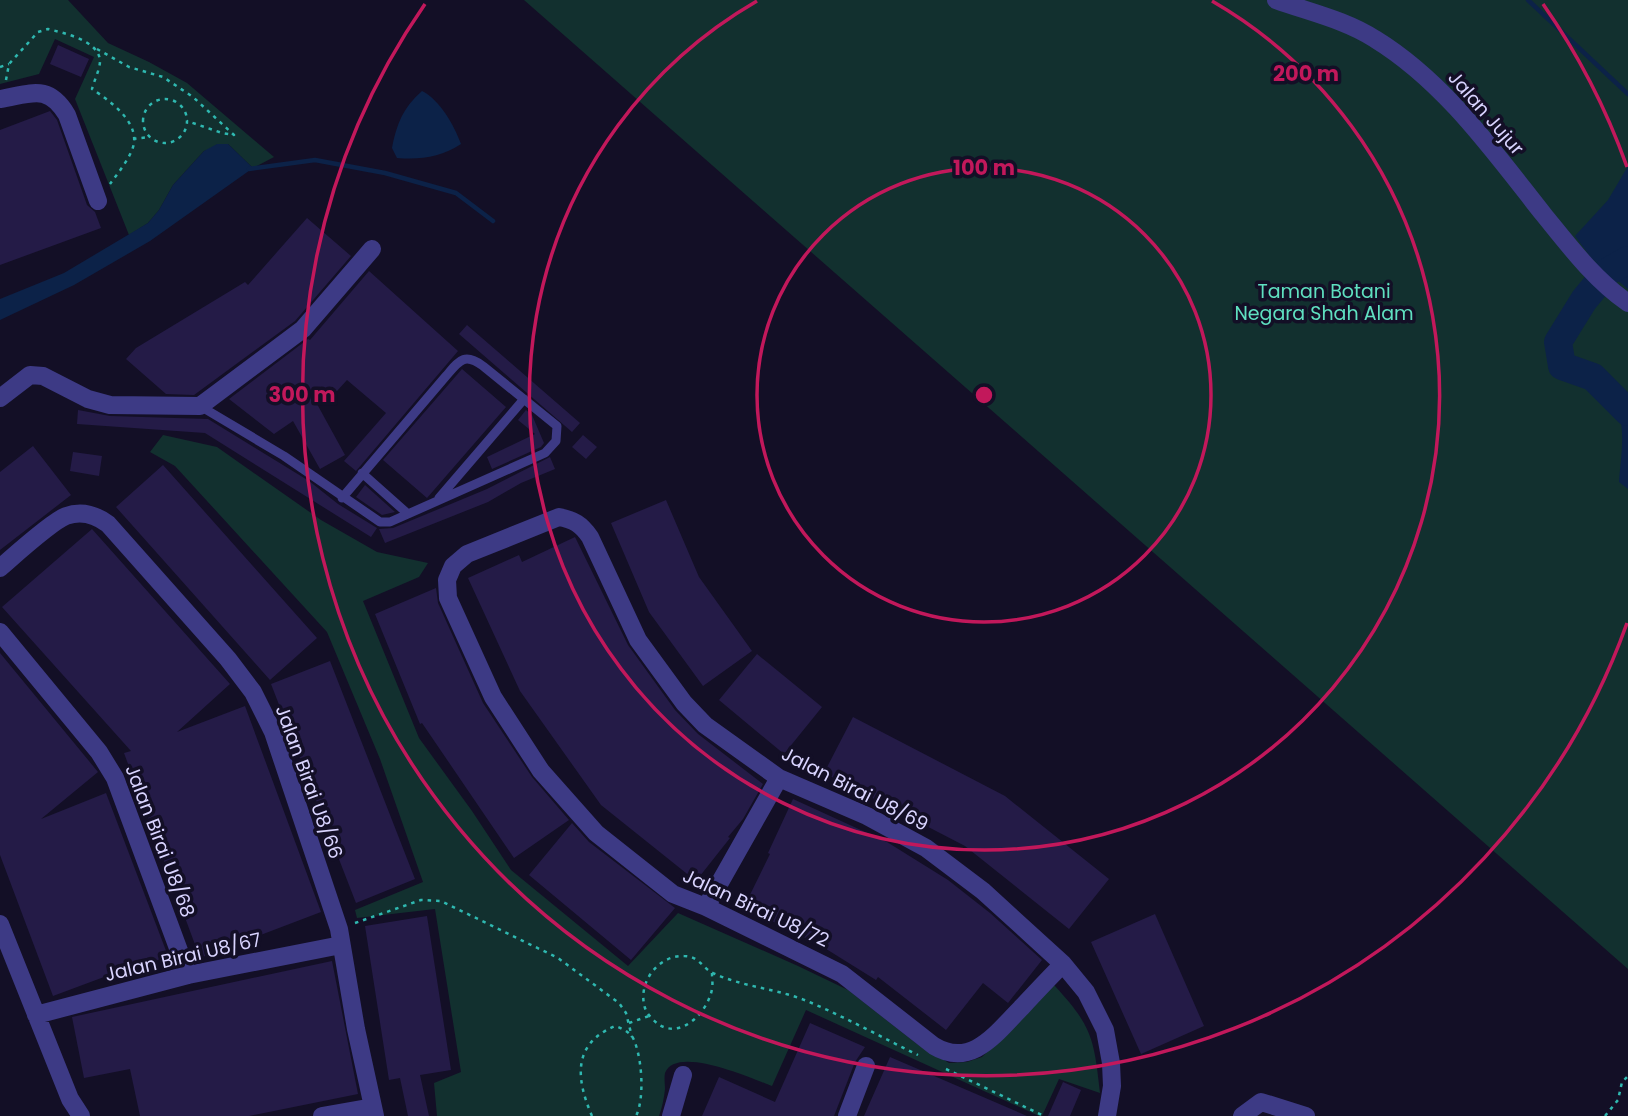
<svg xmlns="http://www.w3.org/2000/svg" width="1628" height="1116" viewBox="0 0 1628 1116" font-family="Poppins,sans-serif">
	<rect width="100%" height="100%" fill="#130f26"/>
	<path fill="#12302f" d="M 0,0 L 68,0 L 108,43 L 149,62 L 187,83 L 274,157 L 253,168 L 228,144 L 204,151 L 173,185 L 159,210 L 148,223 L 129,235 L 75,99 L 94,57 L 55,39 L 39,74 L 0,84 Z
		M 524,0 L 1628,0 L 1628,969 Z
		M 163,435 L 217,447 L 321,520 L 377,552 L 428,563 L 419,577 L 363,601 L 419,738 L 472,811 L 511,870 L 628,966 L 678,913 L 798,966 L 848,990 L 917,1044 L 949,1063 L 967,1062 L 982,1057 L 1054,985 C 1092,1026 1094,1038 1100,1093 L 1059,1079 L 1042,1116 L 1039,1116 L 806,1010 L 772,1086 C 753,1079 676,1044 665,1073 C 664,1078 665,1084 665,1089 C 664,1098 662,1108 659,1116 L 437,1116 L 434,1083 L 461,1072 L 435,909 L 357,918 L 355,910 L 423,882 L 380,759 L 327,632 L 175,466 L 150,452 Z"/>
	<path fill="#0c2248" d="M 422,91 C 440,100 454,125 461,144 C 441,157 421,160 397,158 L 392,148 C 397,123 403,108 422,91 Z
		M 217,144 L 228,144 L 253,168 L 150,241 L 74,285 L 0,320 L 0,299 L 64,273 L 148,223 L 159,210 L 173,185 L 204,151 Z
		M 1628,166 L 1628,289 L 1592,259 L 1575,236 L 1608,200 Z
		M 1601,372 L 1612,377 L 1628,394 L 1628,489 L 1619,482 C 1620,463 1628,421 1614,407 C 1602,396 1595,400 1587,382 Z"/>
	<g fill="none" stroke-linecap="round" stroke-linejoin="round">
		<path stroke="#0c2248" stroke-width="4.5" d="M 1528,0 L 1628,94
			M 249,169 L 315,160 L 385,173 L 456,193 L 493,221"/>
		<path stroke="#0c2248" stroke-width="28" d="M 1628,260 L 1607,272 L 1584,300 L 1558,342 L 1562,366 L 1593,377 L 1628,412"/>
	</g>
	<path fill="#241b47" d="M 58,45 L 89,59 L 81,77 L 50,64 Z
		M 50,111 L 57,120 L 87,205 L 95,212 L 101,228 L 0,265 L 0,130 Z
		M 307,218 L 351,256 L 295,321 L 194,395 L 166,394 L 126,359 L 136,348 L 245,282 L 248,285 Z
		M 369,271 L 458,351 L 356,471 L 344,461 L 386,413 L 347,380 L 337,391 L 317,404 L 345,455 L 320,469 L 293,421 L 274,434 L 229,399 L 308,339 L 310,340 Z
		M 467,325 L 580,423 L 572,432 L 459,334 Z
		M 462,369 L 506,407 L 427,498 L 383,460 Z
		M 78,410 L 110,416 L 208,419 L 309,481 L 338,504 L 377,528 L 371,537 L 205,433 L 77,424 Z
		M 526,410 L 532,415 L 544,443 L 541,447 L 492,469 L 487,457 L 535,434 L 518,420 Z
		M 583,435 L 597,447 L 586,459 L 572,447 Z
		M 33,446 L 71,495 L 0,550 L 0,472 Z
		M 73,452 L 102,456 L 99,476 L 70,471 Z
		M 550,457 L 555,469 L 521,483 L 488,502 L 385,543 L 379,529 L 393,528 L 487,489 Z
		M 163,465 L 317,638 L 270,680 L 116,507 Z
		M 365,485 L 395,512 L 382,515 L 356,497 Z
		M 666,500 L 699,577 L 752,651 L 703,686 L 649,612 L 611,523 Z
		M 92,529 L 230,684 L 177,732 L 245,706 L 321,912 L 200,958 L 124,753 L 131,751 L 2,607 Z
		M 575,537 L 628,645 L 675,710 L 698,734 L 763,784 L 743,819 L 728,837 L 730,838 L 696,881 L 601,805 L 520,691 L 468,578 L 519,555 L 522,562 Z
		M 436,588 L 438,603 L 483,703 L 532,777 L 569,820 L 514,858 L 422,723 L 420,724 L 375,614 Z
		M 0,653 L 98,772 L 41,819 L 106,793 L 168,956 L 113,978 L 112,974 L 53,996 L 0,855 Z
		M 757,654 L 822,707 L 784,754 L 719,700 Z
		M 330,661 L 415,879 L 356,903 L 271,684 Z
		M 853,717 L 1005,796 L 1109,879 L 1069,929 L 965,846 L 824,773 Z
		M 793,799 L 887,842 L 948,880 L 990,913 L 1042,960 L 1008,1003 L 983,983 L 946,1030 L 878,977 L 876,980 L 823,947 L 744,907 L 770,854 L 768,853 Z
		M 572,823 L 589,842 L 675,908 L 631,960 L 529,875 Z
		M 1155,914 L 1204,1026 L 1141,1054 L 1091,942 Z
		M 427,916 L 451,1070 L 420,1075 L 429,1116 L 408,1116 L 400,1078 L 389,1080 L 365,926 Z
		M 332,961 L 358,1094 L 249,1116 L 140,1116 L 130,1069 L 84,1078 L 72,1017 Z
		M 810,1023 L 865,1047 L 855,1062 L 834,1116 L 702,1116 L 719,1077 L 775,1102 Z
		M 890,1057 L 1027,1116 L 864,1116 Z
		M 1063,1082 L 1081,1090 L 1070,1116 L 1048,1116 Z"/>
	<g fill="none" stroke-linecap="round" stroke-linejoin="round">
		<path stroke="#2fb8b0" stroke-width="2.5" stroke-dasharray="3.5 5" stroke-linecap="butt" d="M 97,49 L 129,67 L 163,77 L 193,97 L 234,135 L 222,133 L 187,121
			M 0,67 L 9,64
			M 6,80 L 9,64 L 38,32 L 48,29 C 63,33 99,40 100,61 C 100,69 94,81 92,89 C 110,101 143,124 132,150 C 127,162 118,173 110,184
			M143 121a22 22 0 1 1 44 0a22 22 0 1 1-44 0Z
			M 133,139 L 150,137
			M 355,923 L 421,900 L 441,901 L 558,958 L 619,1003 L 626,1013 L 632,1037
			M 712,973 C 712,978 713,984 712,989 C 708,1012 681,1040 658,1024 C 653,1020 647,1014 645,1008 C 637,983 658,955 684,956 C 700,956 702,969 715,974 C 744,987 778,989 807,1001 C 845,1017 881,1037 918,1055
			M 629,1023 L 649,1016
			M 946,1069 L 1044,1116
			M 592,1116 C 576,1079 572,1044 615,1026 C 622,1028 629,1032 633,1038 C 642,1056 645,1098 636,1116
			M 1605,1116 L 1618,1100 L 1622,1082 L 1628,1076"/>
		<path stroke="#3d3a85" stroke-width="9" d="M 200,406 L 284,456 L 380,522 L 390,522 L 545,453 L 556,441 L 557,426 L 483,366 C 464,352 459,361 446,376 L 342,498
			M 362,473 L 408,514
			M 439,498 L 524,399"/>
		<path stroke="#3d3a85" stroke-width="18" d="M 1276,0 C 1309,12 1346,20 1375,39 C 1445,82 1494,152 1544,215 C 1570,247 1594,279 1628,303
			M 0,99 C 31,94 48,83 67,115 L 98,201
			M 0,398 L 30,375 L 43,376 L 88,399 L 110,405 L 200,406 L 303,329 L 372,249
			M 0,568 C 15,555 51,522 66,516 C 82,510 96,515 108,524 L 228,659 L 253,692 L 273,732 L 339,929 L 356,1029 L 375,1116
			M 0,632 L 99,752 L 115,778 L 188,975
			M 706,907 L 779,778
			M 0,924 L 70,1099 L 81,1116
			M 1063,964 C 1049,978 1035,993 1021,1008 C 997,1032 972,1069 934,1046 L 842,974 L 706,907 L 673,894 L 596,833 L 541,771 L 493,697 L 448,598 L 447,580 L 453,566 L 467,554 L 559,517 C 574,520 581,524 590,537 L 638,640 L 684,703 L 705,725 L 779,778 L 867,816 L 926,848 L 983,891 L 1063,964 L 1086,992 L 1105,1030 L 1111,1063 L 1112,1086 L 1107,1116
			M 36,1015 L 188,975 L 341,945
			M 322,1116 L 373,1107
			M 671,1116 L 683,1075
			M 847,1116 L 866,1066
			M 1242,1116 L 1261,1102 L 1306,1116"/>
	</g>
	<g fill="none" stroke="#c2185b" stroke-width="3.5">
		<circle cx="984" cy="395" r="227"/>
		<path d="M1212 1A455 455 0 1 1 757 1"/>
		<path d="M1627 623A682 682 0 1 1 425 4M1543 4A682 682 0 0 1 1627 167"/>
	</g>
	<g text-anchor="middle" dominant-baseline="central" stroke-width="7" stroke-linejoin="round" paint-order="stroke">
		<g font-size="19" fill="#d9d4ff" stroke="#130f26">
			<text transform="translate(1486 113) rotate(49)">Jalan Jujur</text>
			<text transform="translate(309 782) rotate(70)">Jalan Birai U8/66</text>
			<text transform="translate(855 789) rotate(27)">Jalan Birai U8/69</text>
			<text transform="translate(160 841) rotate(69)">Jalan Birai U8/68</text>
			<text transform="translate(756 908) rotate(25)">Jalan Birai U8/72</text>
			<text transform="translate(183 957) rotate(-13)">Jalan Birai U8/67</text>
		</g>
		<g font-size="19" fill="#5fe0c0" stroke="#130f26">
			<text x="1324" y="291">Taman Botani<tspan x="1324" dy="22">Negara Shah Alam</tspan></text>
		</g>
	</g>
	<circle cx="984" cy="395" r="10" fill="#c2185b" stroke="#130f26" stroke-width="3.5"/>
	<g font-size="21" text-anchor="middle" font-weight="bold" fill="#c2185b" stroke="#130f26" stroke-width="7" stroke-linejoin="round" paint-order="stroke">
		<text x="1306" y="81">200 m</text>
		<text x="984" y="175">100 m</text>
		<text x="302" y="402">300 m</text>
	</g>
</svg>
